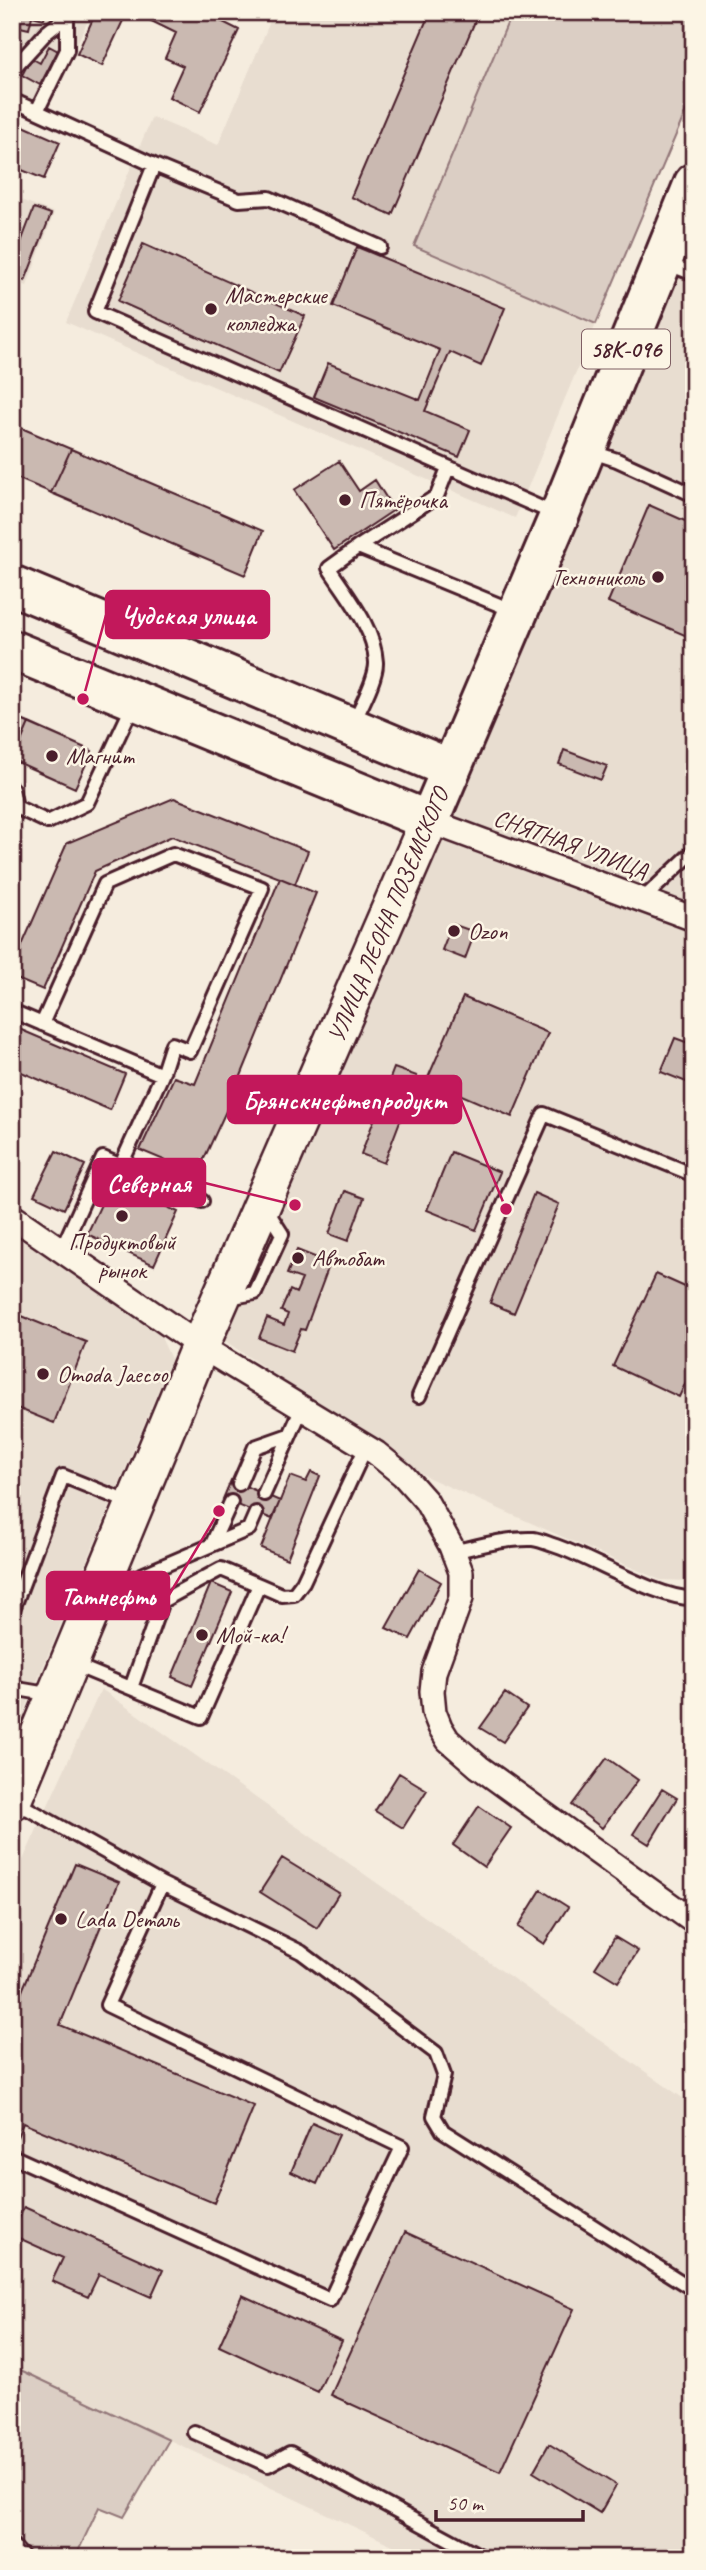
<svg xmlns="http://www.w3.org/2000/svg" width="706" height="2570" viewBox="0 0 706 2570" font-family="Caveat,sans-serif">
	<rect width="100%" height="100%" fill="#f5ecde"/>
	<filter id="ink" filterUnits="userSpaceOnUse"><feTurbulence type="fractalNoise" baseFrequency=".0143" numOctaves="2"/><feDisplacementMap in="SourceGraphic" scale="14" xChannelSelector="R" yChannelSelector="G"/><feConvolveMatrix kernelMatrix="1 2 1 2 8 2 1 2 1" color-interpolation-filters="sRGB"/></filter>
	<g filter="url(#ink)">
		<path fill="#e8ddd0" d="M 12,12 L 92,12 L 45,111 L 12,96 Z
			M 274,12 L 512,12 L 414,245 L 596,324 L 515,518 L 66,322 L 152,117 L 218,145 Z
			M 12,196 L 54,213 L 27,286 L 12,280 Z
			M 694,197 L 694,1581 L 660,1580 L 427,1477 L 222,1339 Z
			M 12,1235 L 154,1322 L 171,1359 L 12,1742 Z
			M 101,1689 L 694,2106 L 694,2547 L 674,2558 L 420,2558 L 12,2366 L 12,1884 Z"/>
		<path fill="#dbcec4" stroke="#927678" stroke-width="2" d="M 512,12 L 694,12 L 694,92 L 596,324 L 414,246 Z
			M 12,2366 L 169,2440 L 124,2517 L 99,2507 L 75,2558 L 12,2558 Z"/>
		<path fill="#cab9b1" stroke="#4a1f2b" stroke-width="2" d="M 12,12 L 46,12 L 44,19 L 32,16 L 29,29 L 20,27 L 14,52 L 12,51 Z
			M 96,12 L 127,12 L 102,66 L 77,54 Z
			M 133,12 L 203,12 L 239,30 L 200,112 L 169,97 L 183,66 L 165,58 L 176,33 Z
			M 430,12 L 479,12 L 392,215 L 351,197 Z
			M 49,46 L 58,51 L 40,85 L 22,75 L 31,58 L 40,63 Z
			M 12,121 L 60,142 L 44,179 L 12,166 Z
			M 34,208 L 51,214 L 25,281 L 12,276 L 12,266 Z
			M 143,244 L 305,316 L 279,373 L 118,301 Z
			M 357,247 L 505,308 L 481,366 L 450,352 L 425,411 L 470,430 L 459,457 L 314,397 L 328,363 L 420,400 L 440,350 L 333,306 Z
			M 12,424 L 263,531 L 245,575 L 12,476 Z
			M 71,449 L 263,531 L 245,575 L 51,493 Z
			M 339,461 L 359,491 L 375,480 L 394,510 L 334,550 L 294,490 Z
			M 649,505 L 694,525 L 694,639 L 608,602 Z
			M 12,716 L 29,723 L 13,760 L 12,760 Z
			M 12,716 L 92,751 L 75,788 L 12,760 Z
			M 12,716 L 92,751 L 75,788 L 12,760 Z
			M 29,723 L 92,751 L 75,788 L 13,760 Z
			M 564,750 L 607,766 L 601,780 L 559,764 Z
			M 174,798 L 308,851 L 295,884 L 172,836 L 95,871 L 43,990 L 12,977 L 12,968 L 67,843 Z
			M 280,878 L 316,893 L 232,1098 L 197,1174 L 140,1150 L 174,1077 L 195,1084 Z
			M 452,924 L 475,932 L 465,959 L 442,950 Z
			M 463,997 L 548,1033 L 512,1117 L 427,1080 Z
			M 12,1026 L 125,1074 L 110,1110 L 12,1068 Z
			M 675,1038 L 694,1045 L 694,1085 L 661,1072 Z
			M 394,1068 L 417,1076 L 384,1163 L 361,1154 Z
			M 56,1151 L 85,1165 L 64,1209 L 34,1195 Z
			M 451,1152 L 500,1172 L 476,1230 L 427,1210 Z
			M 112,1181 L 178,1212 L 154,1265 L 87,1234 Z
			M 345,1191 L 364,1198 L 348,1241 L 329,1234 Z
			M 534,1193 L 559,1204 L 514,1313 L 490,1303 Z
			M 297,1250 L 330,1263 L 305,1330 L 301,1329 L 292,1351 L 259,1338 L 267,1318 L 284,1325 L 288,1314 L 281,1311 L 290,1290 L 296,1293 L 302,1279 L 287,1274 Z
			M 656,1274 L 694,1291 L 694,1365 L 679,1397 L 613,1366 Z
			M 12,1312 L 86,1342 L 54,1423 L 12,1406 Z
			M 311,1472 L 320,1476 L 287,1559 L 261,1548 L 290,1476 L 306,1482 Z
			M 231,1480 L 280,1501 L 272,1519 L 223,1499 Z
			M 419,1569 L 441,1582 L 410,1639 L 386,1628 Z
			M 211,1583 L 232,1592 L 192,1686 L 172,1677 Z
			M 505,1693 L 527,1708 L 503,1742 L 480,1728 Z
			M 607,1758 L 638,1780 L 602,1828 L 572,1805 Z
			M 399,1773 L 427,1790 L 403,1828 L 375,1811 Z
			M 662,1789 L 677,1798 L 649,1844 L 633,1834 Z
			M 479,1806 L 511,1828 L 484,1867 L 453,1845 Z
			M 282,1858 L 339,1893 L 317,1928 L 260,1892 Z
			M 75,1864 L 119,1882 L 60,2025 L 254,2106 L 214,2203 L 23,2123 L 17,2137 L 12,2135 L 12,2015 Z
			M 541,1890 L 568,1907 L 544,1944 L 518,1927 Z
			M 615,1937 L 638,1951 L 618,1982 L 595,1968 Z
			M 312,2123 L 339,2135 L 317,2184 L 291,2172 Z
			M 24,2207 L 163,2270 L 151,2297 L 99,2274 L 88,2297 L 52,2281 L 63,2258 L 12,2235 Z
			M 405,2232 L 574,2309 L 500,2472 L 331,2395 Z
			M 242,2295 L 342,2341 L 318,2392 L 219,2346 Z
			M 549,2444 L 616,2485 L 600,2513 L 533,2472 Z"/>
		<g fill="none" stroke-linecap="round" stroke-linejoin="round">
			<defs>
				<path id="lane" d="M 12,70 L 46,33 L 71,13
					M 12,100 L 154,165 L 239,200 L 269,198 L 380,247
					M 37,111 L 67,50 L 67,17
					M 154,165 L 95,312 L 555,514
					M 665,263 L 694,274
					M 589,451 L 617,460 L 694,495
					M 358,547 L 437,496 L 448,468
					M 353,724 C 360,708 377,678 376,662 C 374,627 347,596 329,568 L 358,547 L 514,611
					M 12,789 L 16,807 L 48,822 L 87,803 L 133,705
					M 644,898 L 694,851
					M 12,1011 L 162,1075
					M 42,1024 L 105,884 L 173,854 L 262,888 L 190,1051 L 172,1044 L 162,1075 L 121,1165
					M 61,1251 L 103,1158 L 202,1201
					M 228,1298 L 255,1293 L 282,1234 L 266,1209
					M 419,1396 L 544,1114 L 694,1175
					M 239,1484 L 255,1447 L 289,1435
					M 264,1494 L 302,1408
					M 212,1544 L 231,1502
					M 453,1552 C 479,1546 506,1538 533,1539 C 540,1540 547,1543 553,1545 C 589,1556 661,1601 694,1598
					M 109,1589 L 249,1529 L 256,1513
					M 12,1612 L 63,1476 L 130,1503
					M 70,1663 L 201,1717 L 259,1585 L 282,1595 L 294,1594 L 303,1582 L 366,1447
					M 12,1688 L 53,1695
					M 131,1688 L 162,1601 L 221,1569 L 259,1585
					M 16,1802 L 162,1884
					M 12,2156 L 330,2300 L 402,2147 L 107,2005 L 162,1884 L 301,1952 L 436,2053 L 444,2075 L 434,2116 L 443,2131 L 694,2290
					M 194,2432 L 268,2465 L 290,2453 L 484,2558
					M 12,2545 L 24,2558"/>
				<path id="street" d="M 429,821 L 694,919
					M 12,1216 L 200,1346 L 376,1453 L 403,1475 L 426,1501 L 451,1546 L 461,1572 L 461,1598 L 434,1672 L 432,1691 L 434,1712 L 440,1727 L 448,1740 L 479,1767 L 694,1922"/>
				<path id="primary" d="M 12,1801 L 200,1346 L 429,821"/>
				<path id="highway" d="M 12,585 L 451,769
					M 12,650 L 429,821 L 559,516 L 694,183"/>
			</defs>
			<use href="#lane" stroke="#4a1f2b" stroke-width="18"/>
			<use href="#street" stroke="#4a1f2b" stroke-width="28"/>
			<use href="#primary" stroke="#4a1f2b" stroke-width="42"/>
			<use href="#highway" stroke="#4a1f2b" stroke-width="44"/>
			<use href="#lane" stroke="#fcf5e5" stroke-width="12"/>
			<use href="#street" stroke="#fcf5e5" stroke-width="23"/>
			<use href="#primary" stroke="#fcf5e5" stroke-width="37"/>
			<use href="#highway" stroke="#fcf5e5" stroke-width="38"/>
		</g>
	</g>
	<g fill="#4a1f2b" stroke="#fcf5e5" stroke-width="2.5">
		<circle cx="211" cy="309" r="7"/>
		<circle cx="345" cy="500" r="7"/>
		<circle cx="658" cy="577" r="7"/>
		<circle cx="52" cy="756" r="7"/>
		<circle cx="454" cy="931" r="7"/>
		<circle cx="122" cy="1216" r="7"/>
		<circle cx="298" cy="1258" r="7"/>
		<circle cx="43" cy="1374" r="7"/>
		<circle cx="202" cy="1635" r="7"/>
		<circle cx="61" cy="1919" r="7"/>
	</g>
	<g text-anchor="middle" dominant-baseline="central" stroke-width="5" stroke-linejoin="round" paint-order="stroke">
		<rect fill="#fcf5e5" stroke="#7f5f63" stroke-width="2" x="582" y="329.5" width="88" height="39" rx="5"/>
		<g font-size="23" font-weight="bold" fill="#4a1f2b">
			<text x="626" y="349">58К-096</text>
		</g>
		<g font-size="24" fill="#4a1f2b" stroke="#fcf5e5" text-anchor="start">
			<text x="225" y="295">Мастерские<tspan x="225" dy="28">колледжа</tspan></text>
			<text x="359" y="500">Пятёрочка</text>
			<text x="644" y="577" text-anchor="end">Технониколь</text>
			<text x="66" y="756">Магнит</text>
			<text x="468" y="931">Ozon</text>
			<text x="122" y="1242" text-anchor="middle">Продуктовый<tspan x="122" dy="28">рынок</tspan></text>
			<text x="312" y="1258">Автобат</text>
			<text x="57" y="1374">Omoda Jaecoo</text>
			<text x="216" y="1635">Мой-ка!</text>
			<text x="75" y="1919">Lada Dеталь</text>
		</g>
		<g font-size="24" fill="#4a1f2b" stroke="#fcf5e5">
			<text transform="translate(571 844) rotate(20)">СНЯТНАЯ УЛИЦА</text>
			<text transform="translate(388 915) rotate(-67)">УЛИЦА ЛЕОНА ПОЗЕМСКОГО</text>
		</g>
	</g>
	<path fill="none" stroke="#c2185b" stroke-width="2.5" d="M83 699L106 615M506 1209L461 1100M295 1205L205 1183M219 1511L169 1595"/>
	<g fill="#c2185b" stroke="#fcf5e5" stroke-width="2.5">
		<circle cx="83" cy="699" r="7"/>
		<circle cx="506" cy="1209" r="7"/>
		<circle cx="295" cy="1205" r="7"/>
		<circle cx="219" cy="1511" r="7"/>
	</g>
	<g fill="#c2185b" stroke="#c2185b" stroke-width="2.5">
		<rect x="106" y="591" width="163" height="47" rx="7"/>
		<rect x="228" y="1076" width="233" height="47" rx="7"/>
		<rect x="93" y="1159" width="112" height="47" rx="7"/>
		<rect x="47" y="1572" width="122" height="47" rx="7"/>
	</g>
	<g font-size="26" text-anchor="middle" font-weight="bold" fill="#fff">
		<text x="188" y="624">Чудская улица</text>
		<text x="345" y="1109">Брянскнефтепродукт</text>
		<text x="149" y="1192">Северная</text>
		<text x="108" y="1605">Татнефть</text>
	</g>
	<rect width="706" height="2570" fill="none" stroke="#fcf5e5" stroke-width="42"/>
	<rect x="21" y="21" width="664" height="2528" fill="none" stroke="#4a1f2b" stroke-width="2.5" filter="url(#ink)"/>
	<path d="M436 2510v10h147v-10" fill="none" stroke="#4a1f2b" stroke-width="3.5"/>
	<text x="447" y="2510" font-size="21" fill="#4a1f2b" stroke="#fcf5e5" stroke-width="5" paint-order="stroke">50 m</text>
</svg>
